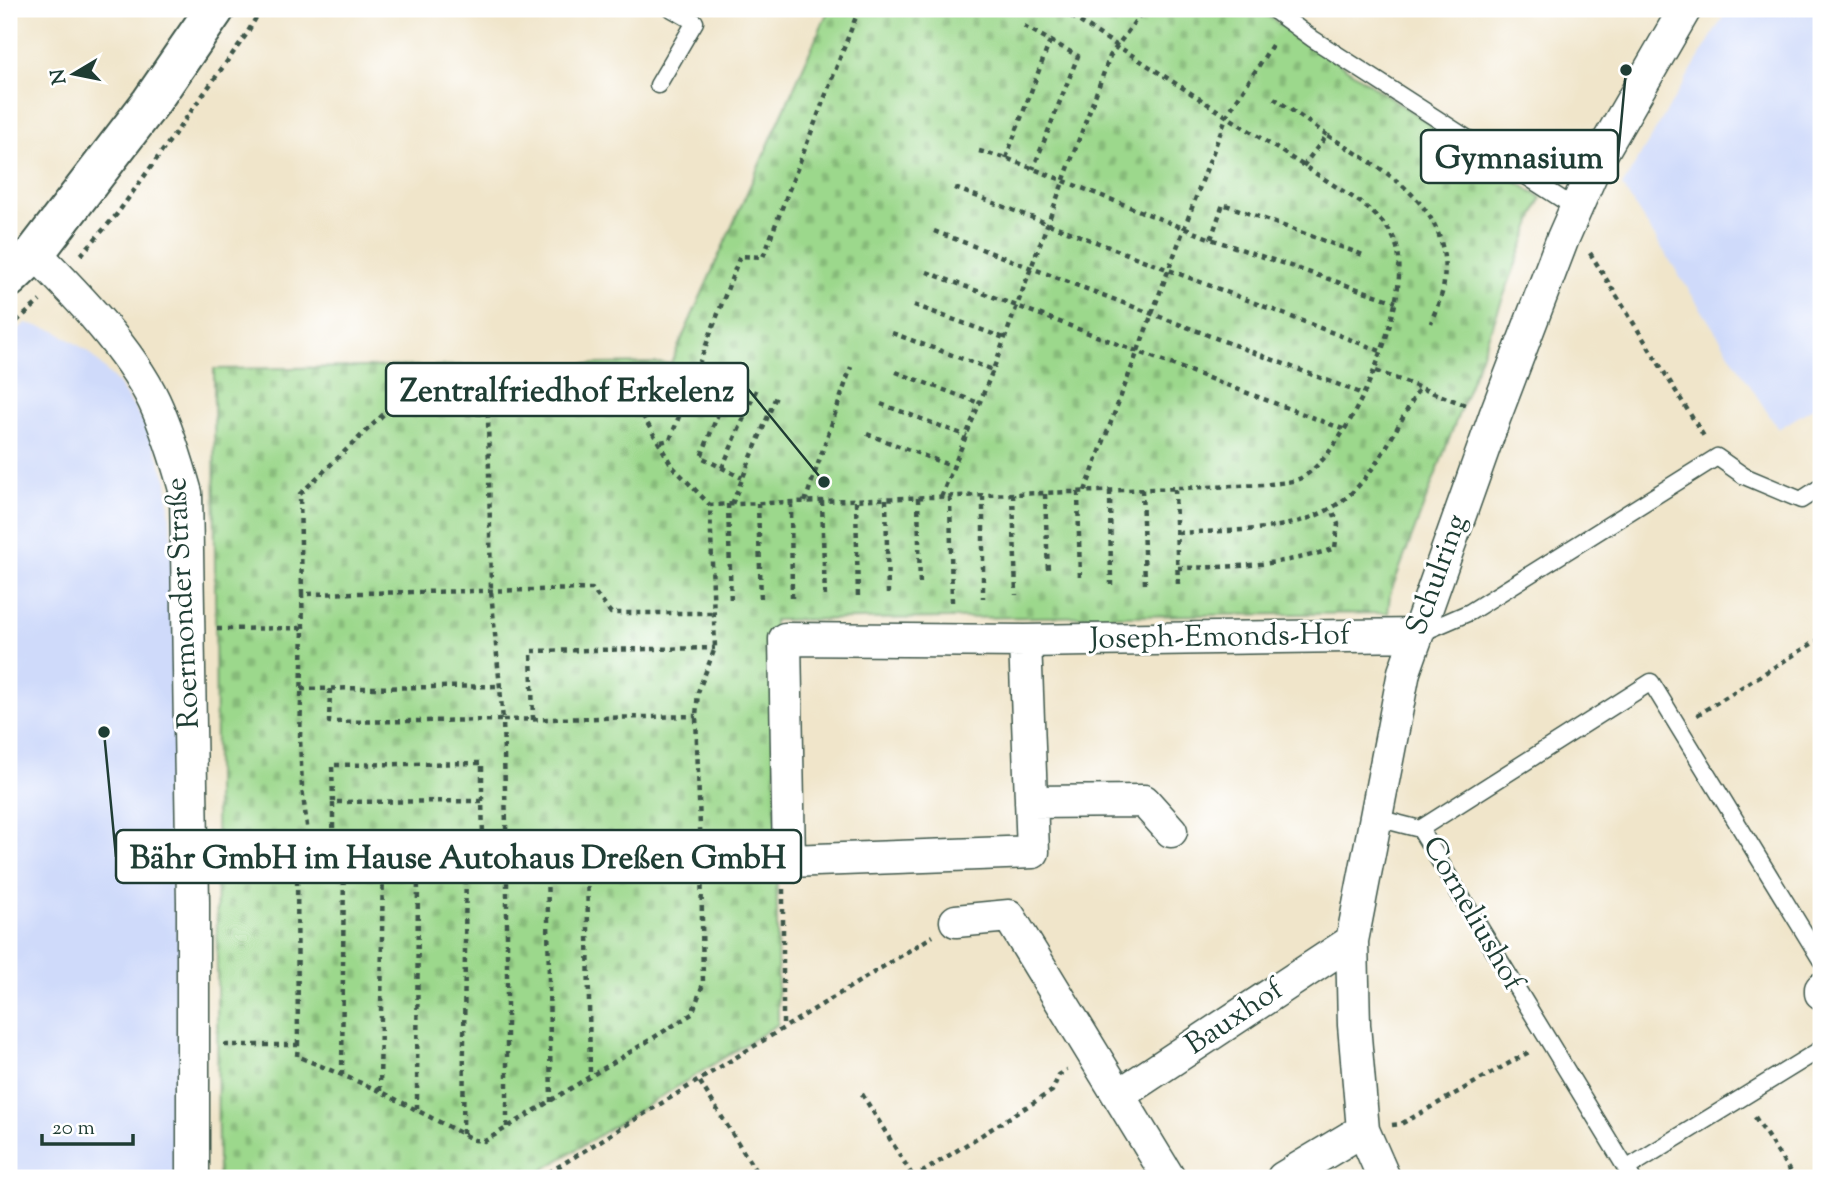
<svg xmlns="http://www.w3.org/2000/svg" width="1830" height="1187" viewBox="0 0 1830 1187" font-family="'Sorts Mill Goudy',serif">
	<defs>
		<pattern id="cemetery-stones" width="16" height="16" patternUnits="userSpaceOnUse" patternTransform="scale(1.75)"><rect width="16" height="16" fill="#9cd88c"/><path d="M2 7V4a2 2 0 0 1 4 0v3zM10 15v-3a2 2 0 0 1 4 0v3z" fill="#86ba79"/></pattern>
	</defs>
	<rect width="100%" height="100%" fill="#fff"/>
	<filter id="ink" filterUnits="userSpaceOnUse"><feTurbulence type="fractalNoise" baseFrequency=".0143" numOctaves="2"/><feDisplacementMap in="SourceGraphic" scale="14" xChannelSelector="R" yChannelSelector="G"/><feConvolveMatrix kernelMatrix="1 2 1 2 8 2 1 2 1" color-interpolation-filters="sRGB"/></filter>
	<filter id="wash" filterUnits="userSpaceOnUse"><feTurbulence type="fractalNoise" baseFrequency=".00686" numOctaves="4" result="noise"/><feDisplacementMap in="SourceGraphic" scale="28" xChannelSelector="R" yChannelSelector="G"/><feGaussianBlur stdDeviation="1.57" result="paint"/><feColorMatrix in="noise" values="0 0 0 0 0 0 0 0 0 0 0 0 0 0 0 0 0 1.4 0 .05"/><feComposite in="paint" operator="in"/></filter>
	<g filter="url(#wash)">
		<rect width="100%" height="100%" fill="#f0e5ca"/>
		<path fill="#cfdafa" d="M 1728,9 L 1821,9 L 1821,403 L 1778,429 L 1622,186 Z
			M 26,323 L 56,331 L 89,352 L 119,385 L 147,427 L 167,481 L 178,615 L 186,1178 L 9,1178 L 9,336 Z"/>
		<path fill="url(#cemetery-stones)" stroke="#5e8a60" stroke-width="2" d="M 829,9 L 1257,9 L 1541,198 L 1390,594 L 1388,613 L 774,620 L 778,1024 L 530,1178 L 218,1178 L 214,369 L 671,363 Z"/>
	</g>
	<g filter="url(#ink)">
		<g fill="none" stroke-linecap="round" stroke-linejoin="round">
			<defs>
				<path id="service" d="M 1272,9 L 1313,39 L 1577,209
					M 658,85 L 695,22 L 672,9
					M 1419,634 L 1470,612 L 1717,457 L 1744,476 L 1801,500 L 1821,487
					M 1377,818 L 1420,829
					M 1420,829 L 1651,682 L 1821,960
					M 1420,829 L 1632,1178
					M 1626,1169 L 1821,1049"/>
				<path id="minor" d="M 35,253 C 75,293 130,350 154,401 C 168,431 177,461 186,493 L 193,902 L 193,1178
					M 1025,641 L 1033,852 L 789,861 L 785,639 L 1025,641 L 1416,635
					M 1031,802 L 1144,801 L 1171,831
					M 956,921 L 1009,916 L 1169,1178
					M 1821,989 L 1821,993
					M 1119,1095 L 1352,941
					M 1283,1178 L 1363,1130
					M 1384,1178 L 1363,1130 L 1354,1025 L 1352,941 L 1404,672 L 1495,416 L 1563,238 L 1596,163 L 1685,9"/>
				<path id="secondary" d="M 9,278 L 35,253 L 151,102 L 215,9"/>
			</defs>
			<use href="#service" stroke="#3e564a" stroke-width="19"/>
			<use href="#minor" stroke="#3e564a" stroke-width="35"/>
			<use href="#secondary" stroke="#3e564a" stroke-width="42"/>
			<path stroke="#3e564a" stroke-width="4.5" stroke-dasharray="5 5" stroke-linecap="butt" d="M 965,9 L 969,12 L 981,9
				M 1024,26 L 1078,56 L 1033,169
				M 1274,98 L 1327,135
				M 979,151 L 1006,158 L 1211,239 L 1396,302
				M 1006,158 L 1050,41
				M 1303,166 L 1327,135 C 1384,171 1452,203 1444,282 C 1443,296 1435,310 1431,323
				M 955,188 L 1383,352
				M 934,231 L 1363,394
				M 1211,239 L 1223,204 L 1366,256
				M 1590,253 L 1705,438
				M 81,255 L 117,214 L 246,35 L 261,9
				M 927,272 L 1343,429
				M 914,305 L 1004,338
				M 9,328 L 40,301
				M 892,333 L 993,370
				M 1376,371 L 1468,406
				M 896,372 L 979,403
				M 733,376 L 701,457 L 742,478
				M 881,404 L 967,436
				M 867,434 L 954,467
				M 661,442 L 670,440 L 740,256 L 763,257 L 859,9
				M 722,468 L 757,388
				M 1142,489 L 1145,584
				M 1175,489 L 1178,586
				M 1085,491 L 1227,115 L 1274,42
				M 1110,491 L 1111,585
				M 1078,492 L 1080,581
				M 1013,494 L 1016,595
				M 1045,494 L 1048,572
				M 983,496 L 983,598
				M 941,497 L 993,370 L 1110,56 L 1144,9
				M 950,497 L 952,602
				M 918,498 L 920,588
				M 886,499 L 888,594
				M 822,501 L 825,599
				M 856,501 L 858,599
				M 805,502 L 851,367
				M 758,503 L 761,601
				M 791,503 L 792,599
				M 728,504 L 731,604
				M 732,504 L 777,394
				M 1178,533 C 1239,529 1316,536 1360,484 C 1384,457 1401,419 1420,387
				M 1178,568 C 1233,567 1283,566 1335,548 L 1338,524 L 1332,509
				M 302,594 L 300,494 L 388,410 L 488,414 L 639,409 L 672,466 L 710,505
				M 303,628 L 302,594 L 592,589 L 611,613 L 715,613
				M 217,629 L 303,628 L 300,738 L 302,788 L 309,841 L 297,863
				M 301,689 L 503,686
				M 330,689 L 329,722 L 503,720 L 491,591 L 488,414
				M 1697,715 L 1821,638
				M 533,720 L 531,651 L 715,648
				M 333,802 L 332,765 L 482,763 L 482,801
				M 333,838 L 333,802 L 482,801 L 483,834
				M 309,841 L 483,834 L 506,859
				M 587,857 L 590,1076
				M 507,860 L 503,720 L 696,716
				M 783,889 L 783,1029
				M 224,1045 L 298,1045 L 297,1056 L 380,1091 L 474,1140 L 485,1141 L 692,1014 L 703,984 L 701,855
				M 298,1045 L 297,863 L 344,861
				M 342,1075 L 344,861 L 383,859
				M 700,1082 L 760,1178
				M 380,1091 L 383,859 L 418,859
				M 862,1094 L 914,1178
				M 551,1102 L 547,858 L 701,855 L 696,716 L 698,692 L 715,648 L 710,505 L 1264,485 C 1275,483 1291,483 1301,478 C 1350,451 1409,307 1398,252 C 1394,229 1377,216 1360,202 L 1060,9
				M 417,1109 L 418,859 L 466,858
				M 1755,1117 L 1794,1178
				M 1392,1125 L 1401,1124 L 1529,1052
				M 507,1127 L 507,860 L 547,858
				M 463,1134 L 466,858 L 507,860
				M 540,1178 L 933,936
				M 913,1178 L 1052,1091 L 1059,1075 L 1067,1070
				M 1810,1178 L 1821,1172"/>
			<use href="#service" stroke="#fff" stroke-width="16"/>
			<use href="#minor" stroke="#fff" stroke-width="32"/>
			<use href="#secondary" stroke="#fff" stroke-width="38"/>
		</g>
	</g>
	<g text-anchor="middle" dominant-baseline="central" stroke-width="6" stroke-linejoin="round" paint-order="stroke">
		<g font-size="30" fill="#1f3d34" stroke="#fff">
			<text transform="translate(1438 575) rotate(-70)">Schulring</text>
			<text transform="translate(184 603) rotate(-93)">Roermonder Straße</text>
			<text transform="translate(1220 638) rotate(-1)">Joseph-Emonds-Hof</text>
			<text transform="translate(1472 914) rotate(60)">Corneliushof</text>
			<text transform="translate(1235 1018) rotate(-34)">Bauxhof</text>
		</g>
	</g>
	<path fill="none" stroke="#1f3d34" stroke-width="2.5" d="M1626 70L1618 157M824 482L748 389M104 732L116 857"/>
	<g fill="#1f3d34" stroke="#fff" stroke-width="2.5">
		<circle cx="1626" cy="70" r="7"/>
		<circle cx="824" cy="482" r="7"/>
		<circle cx="104" cy="732" r="7"/>
	</g>
	<g fill="#fff" stroke="#1f3d34" stroke-width="2.5">
		<rect x="1421" y="130" width="197" height="53" rx="7"/>
		<rect x="386" y="363" width="362" height="53" rx="7"/>
		<rect x="116" y="830" width="685" height="53" rx="7"/>
	</g>
	<g font-size="32" text-anchor="middle" font-weight="bold" fill="#1f3d34">
		<text x="1519" y="168">Gymnasium</text>
		<text x="567" y="401">Zentralfriedhof Erkelenz</text>
		<text x="458" y="868">Bähr GmbH im Hause Autohaus Dreßen GmbH</text>
	</g>
	<rect width="1830" height="1187" fill="none" stroke="#fff" stroke-width="35"/>
	<g transform="translate(74 74) rotate(260)" stroke="#ffffff" stroke-width="5" paint-order="stroke">
	<path d="M0-5L12 26L0 18L-12 26Z" fill="#1f3d34"/>
	<text y="-10" font-size="19" font-weight="bold" text-anchor="middle" fill="#1f3d34">N</text>
	</g>
	<path d="M42 1134v10h91v-10" fill="none" stroke="#1f3d34" stroke-width="3.5"/>
	<text x="52" y="1134" font-size="21" fill="#1f3d34" stroke="#ffffff" stroke-width="5" paint-order="stroke">20 m</text>
</svg>
